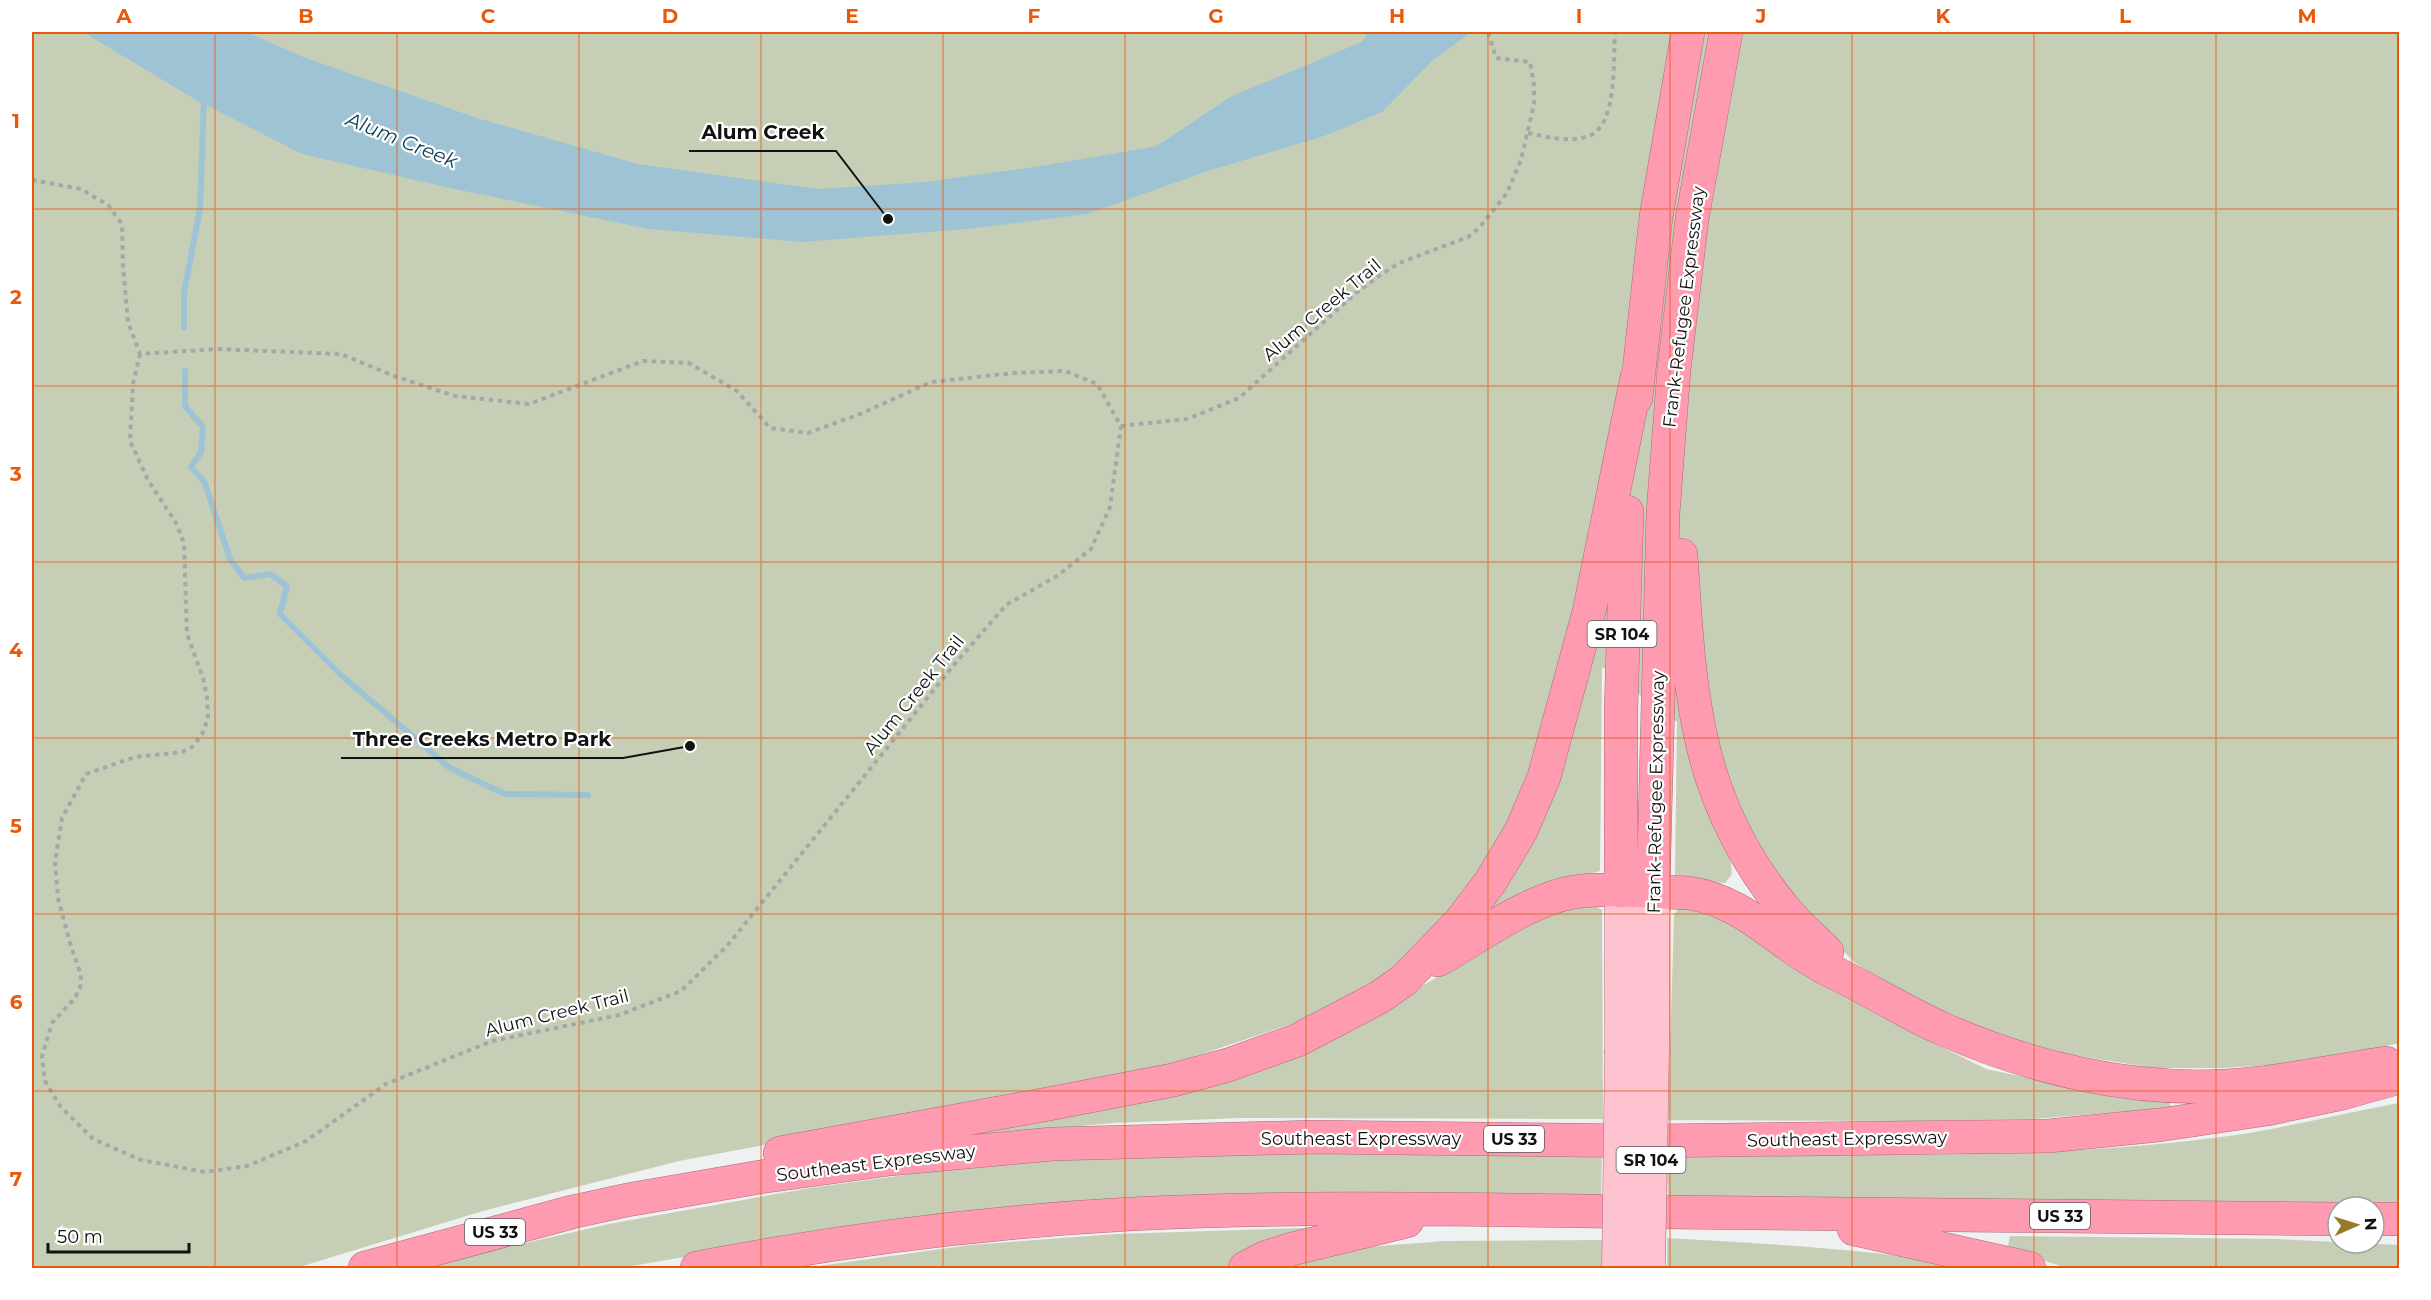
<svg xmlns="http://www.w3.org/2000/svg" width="2431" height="1300" viewBox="0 0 2431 1300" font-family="Montserrat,sans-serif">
	<rect width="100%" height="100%" fill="#eef0f2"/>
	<path fill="#c6cfb6" d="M 32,32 L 2399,32 L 2399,1043 L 2336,1057 L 2286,1064 L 2224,1068 L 2154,1068 L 2067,1054 L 1970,1026 L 1911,997 L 1855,963 L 1807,914 L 1729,845 L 1732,874 L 1725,883 L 1675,879 L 1677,722 L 1602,667 L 1600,871 L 1548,885 L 1482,916 L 1524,858 L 1555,787 L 1521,802 L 1490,866 L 1428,941 L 1378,983 L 1294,1023 L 1166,1066 L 975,1105 L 679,1161 L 483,1211 L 296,1268 L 32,1268 Z
		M 1574,902 L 1589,902 L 1602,910 L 1603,1119 L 1240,1118 L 1113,1123 L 946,1139 L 1352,1027 L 1468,959 Z
		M 1680,906 L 1721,913 L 1883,1018 L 1986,1069 L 2072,1087 L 2169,1101 L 2171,1108 L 2033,1119 L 1908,1121 L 1668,1120 L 1674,915 Z
		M 2399,1103 L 2399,1204 L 1668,1199 L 1666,1153 C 1851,1154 2037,1161 2221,1137 C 2281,1129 2340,1114 2399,1103 Z
		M 1602,1152 L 1601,1197 L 879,1223 L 621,1268 L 429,1268 L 486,1252 L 609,1224 L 810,1188 L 956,1168 L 1124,1154 Z
		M 1304,1228 L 1306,1236 L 1249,1256 L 1227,1268 L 804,1268 L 970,1245 L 1116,1234 Z
		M 2010,1236 L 2275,1239 L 2399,1245 L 2399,1268 L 2067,1268 L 2007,1249 Z
		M 1667,1238 C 1772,1244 1877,1249 1980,1268 L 1667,1268 Z
		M 1603,1240 L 1603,1268 L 1271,1268 L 1366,1247 L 1446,1241 Z"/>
	<path fill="#9ec3d5" d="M 83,32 L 247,32 L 303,57 L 477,118 L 638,164 L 818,189 L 925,182 L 1048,165 L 1157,146 L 1230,97 L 1362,42 L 1368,32 L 1471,32 L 1431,62 L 1382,112 L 1324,136 L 1208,171 L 1087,214 L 967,229 L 802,242 L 649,229 L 450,188 L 302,154 L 196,100 Z"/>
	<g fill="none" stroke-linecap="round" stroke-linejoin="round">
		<path stroke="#9ec3d5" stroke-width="6" d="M 184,328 L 184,293 L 200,209 L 204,97
			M 185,371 L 185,406 L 203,427 L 201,452 L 191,467 L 204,481 L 230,559 L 244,578 L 270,574 L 287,586 L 280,614 L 342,676 L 450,768 L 505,794 L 588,795"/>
		<defs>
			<path id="major" d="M 1621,1051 L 1621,891
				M 1653,1051 L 1653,892"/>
			<path id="highway" d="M 1636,398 L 1656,217 L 1688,32
				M 1681,555 C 1690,691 1693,795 1782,906 C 1795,923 1812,937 1827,952
				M 1621,891 L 1621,710 L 1627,512
				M 1653,892 L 1663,513 L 1674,369 L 1692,219 L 1726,32
				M 1438,960 C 1477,938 1530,899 1574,892 C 1611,887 1652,892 1689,893 C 1746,901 1781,947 1831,971 C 1869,989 1904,1012 1943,1029 C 2031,1068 2129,1091 2225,1086 C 2279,1083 2332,1071 2386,1063
				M 780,1153 L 1043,1105 L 1173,1080 L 1228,1065 L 1298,1040 L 1378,998 L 1404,980 L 1460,922 L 1491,881 L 1521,831 L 1544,777 L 1589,612 L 1637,377
				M 2374,1219 L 2400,1219
				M 1854,1229 L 2029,1268
				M 365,1268 L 572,1212 L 627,1200 L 760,1177 L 890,1159 L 1053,1144 L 1312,1137 L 1648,1141 L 2048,1136 L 2159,1125 L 2267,1109 L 2343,1093 L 2400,1077
				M 697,1268 C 840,1240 985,1222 1131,1214 C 1307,1205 1484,1210 1660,1212 C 1886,1215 2112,1216 2338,1219
				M 1245,1268 L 1264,1258 L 1292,1249 L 1407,1221"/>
		</defs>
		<use href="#major" stroke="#ab6b79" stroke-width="33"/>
		<use href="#highway" stroke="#ab6b79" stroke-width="34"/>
		<path stroke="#a6a7a9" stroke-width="4" stroke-dasharray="4.5 4.5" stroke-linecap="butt" d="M 1528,133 C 1548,137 1569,143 1589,136 C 1618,125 1613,58 1615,32
			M 32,180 L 81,189 L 108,205 L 122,224 L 123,266 L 128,322 L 140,354 L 217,349 L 341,354 L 394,376 L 455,396 L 529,404 L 643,361 L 689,363 L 737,391 L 770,428 L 808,433 L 860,414 L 931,382 L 1014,373 L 1065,371 L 1097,384 L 1121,426 L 1110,507 L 1091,549 L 1057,576 L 1006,605 L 954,665 L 727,946 L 681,991 L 619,1015 L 492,1041 L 386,1084 L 306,1141 L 247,1166 L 205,1172 L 141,1160 L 93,1139 L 60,1106 L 45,1081 L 42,1056 L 52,1023 L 75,998 L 80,988 L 81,975 L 70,943 L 58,898 L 55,862 L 62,818 L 86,774 L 135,757 L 182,752 L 192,747 L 202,735 L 208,718 L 207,697 L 203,678 L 187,634 L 184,543 L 176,523 L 148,480 L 130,441 L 133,384 L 140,354
			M 1121,426 L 1187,419 L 1239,398 L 1356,293 L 1379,276 L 1399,263 L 1468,237 L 1480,227 L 1507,193 L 1521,160 L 1534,104 L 1534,85 L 1530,62 L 1496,58 L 1488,32"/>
		<use href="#major" stroke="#fec3d0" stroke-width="32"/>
		<use href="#highway" stroke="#fe9bb0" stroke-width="33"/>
		<defs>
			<path id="major-bridge" d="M 1618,1268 L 1621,1051
				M 1649,1268 L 1653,1051"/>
		</defs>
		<use href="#major-bridge" stroke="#ab6b79" stroke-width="33" stroke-linecap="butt"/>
		<use href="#major-bridge" stroke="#fec3d0" stroke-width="32"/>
	</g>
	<path fill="none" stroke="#e8590c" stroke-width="1.5" stroke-opacity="0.55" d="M 215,32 L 215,1268M 397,32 L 397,1268M 579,32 L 579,1268M 761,32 L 761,1268M 943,32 L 943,1268M 1125,32 L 1125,1268M 1306,32 L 1306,1268M 1488,32 L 1488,1268M 1670,32 L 1670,1268M 1852,32 L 1852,1268M 2034,32 L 2034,1268M 2216,32 L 2216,1268M 32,209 L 2400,209M 32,386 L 2400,386M 32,562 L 2400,562M 32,738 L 2400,738M 32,914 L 2400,914M 32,1091 L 2400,1091"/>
	<g text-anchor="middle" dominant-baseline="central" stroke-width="4.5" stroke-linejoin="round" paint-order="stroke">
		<g fill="#fff" stroke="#585959" stroke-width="1.5">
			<rect x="1587.5" y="621" width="69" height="26" rx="4.5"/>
			<rect x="1484" y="1126" width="60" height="26" rx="4.5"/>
			<rect x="1616.5" y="1147" width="69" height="26" rx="4.5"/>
			<rect x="2030" y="1203" width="60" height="26" rx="4.5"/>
			<rect x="465" y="1219" width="60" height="26" rx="4.5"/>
		</g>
		<g font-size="16" font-weight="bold" fill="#111212">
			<text x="1622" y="634">SR 104</text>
			<text x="1514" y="1139">US 33</text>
			<text x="1651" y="1160">SR 104</text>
			<text x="2060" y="1216">US 33</text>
			<text x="495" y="1232">US 33</text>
		</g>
		<g font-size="18" fill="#111212" stroke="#fff">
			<text transform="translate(1684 307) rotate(-83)">Frank-Refugee Expressway</text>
			<text transform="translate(1322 310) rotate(-40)">Alum Creek Trail</text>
			<text transform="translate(914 695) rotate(-51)">Alum Creek Trail</text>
			<text transform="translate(1656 792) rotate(-89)">Frank-Refugee Expressway</text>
			<text transform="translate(557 1013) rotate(-14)">Alum Creek Trail</text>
			<text x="1361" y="1139">Southeast Expressway</text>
			<text transform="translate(1847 1139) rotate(-1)">Southeast Expressway</text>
			<text transform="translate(876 1163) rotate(-7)">Southeast Expressway</text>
		</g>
		<g font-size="20" font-style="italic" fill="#144559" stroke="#fff">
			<text transform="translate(402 140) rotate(22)">Alum Creek</text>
		</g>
	</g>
	<path fill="none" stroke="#111212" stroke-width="2" d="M888 219L836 151H689M690 746L623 758H341"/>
	<g fill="#111212" stroke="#fff" stroke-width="2">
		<circle cx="888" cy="219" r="6"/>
		<circle cx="690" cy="746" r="6"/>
	</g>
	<g font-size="20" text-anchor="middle" font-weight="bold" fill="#111212" stroke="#fff" stroke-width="4.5" stroke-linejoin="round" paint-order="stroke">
		<text x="763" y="139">Alum Creek</text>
		<text x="482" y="746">Three Creeks Metro Park</text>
	</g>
	<rect width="2431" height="1300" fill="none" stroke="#ffffff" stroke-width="66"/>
	<g transform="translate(2356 1225) rotate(87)"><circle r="28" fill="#ffffff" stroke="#a0a0a0" stroke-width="1.5"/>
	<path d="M0-4.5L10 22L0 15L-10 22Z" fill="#947d25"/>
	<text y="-9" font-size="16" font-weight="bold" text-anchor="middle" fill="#111212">N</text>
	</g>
	<path d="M48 1243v9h141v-9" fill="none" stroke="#111212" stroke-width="3"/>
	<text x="57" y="1243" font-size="18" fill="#111212" stroke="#ffffff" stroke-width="4.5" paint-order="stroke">50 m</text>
	<rect x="33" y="33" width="2365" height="1234" fill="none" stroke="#e8590c" stroke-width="2"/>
	<g font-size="20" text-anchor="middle" font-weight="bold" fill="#e8590c">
		<text x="124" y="23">A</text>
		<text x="306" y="23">B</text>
		<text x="488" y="23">C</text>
		<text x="670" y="23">D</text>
		<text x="852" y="23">E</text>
		<text x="1034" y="23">F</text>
		<text x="1216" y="23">G</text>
		<text x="1397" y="23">H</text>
		<text x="1579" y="23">I</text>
		<text x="1761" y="23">J</text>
		<text x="1943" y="23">K</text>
		<text x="2125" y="23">L</text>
		<text x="2307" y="23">M</text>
		<text x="16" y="128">1</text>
		<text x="16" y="304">2</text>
		<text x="16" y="481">3</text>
		<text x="16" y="657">4</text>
		<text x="16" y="833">5</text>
		<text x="16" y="1009">6</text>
		<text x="16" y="1186">7</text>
	</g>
</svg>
